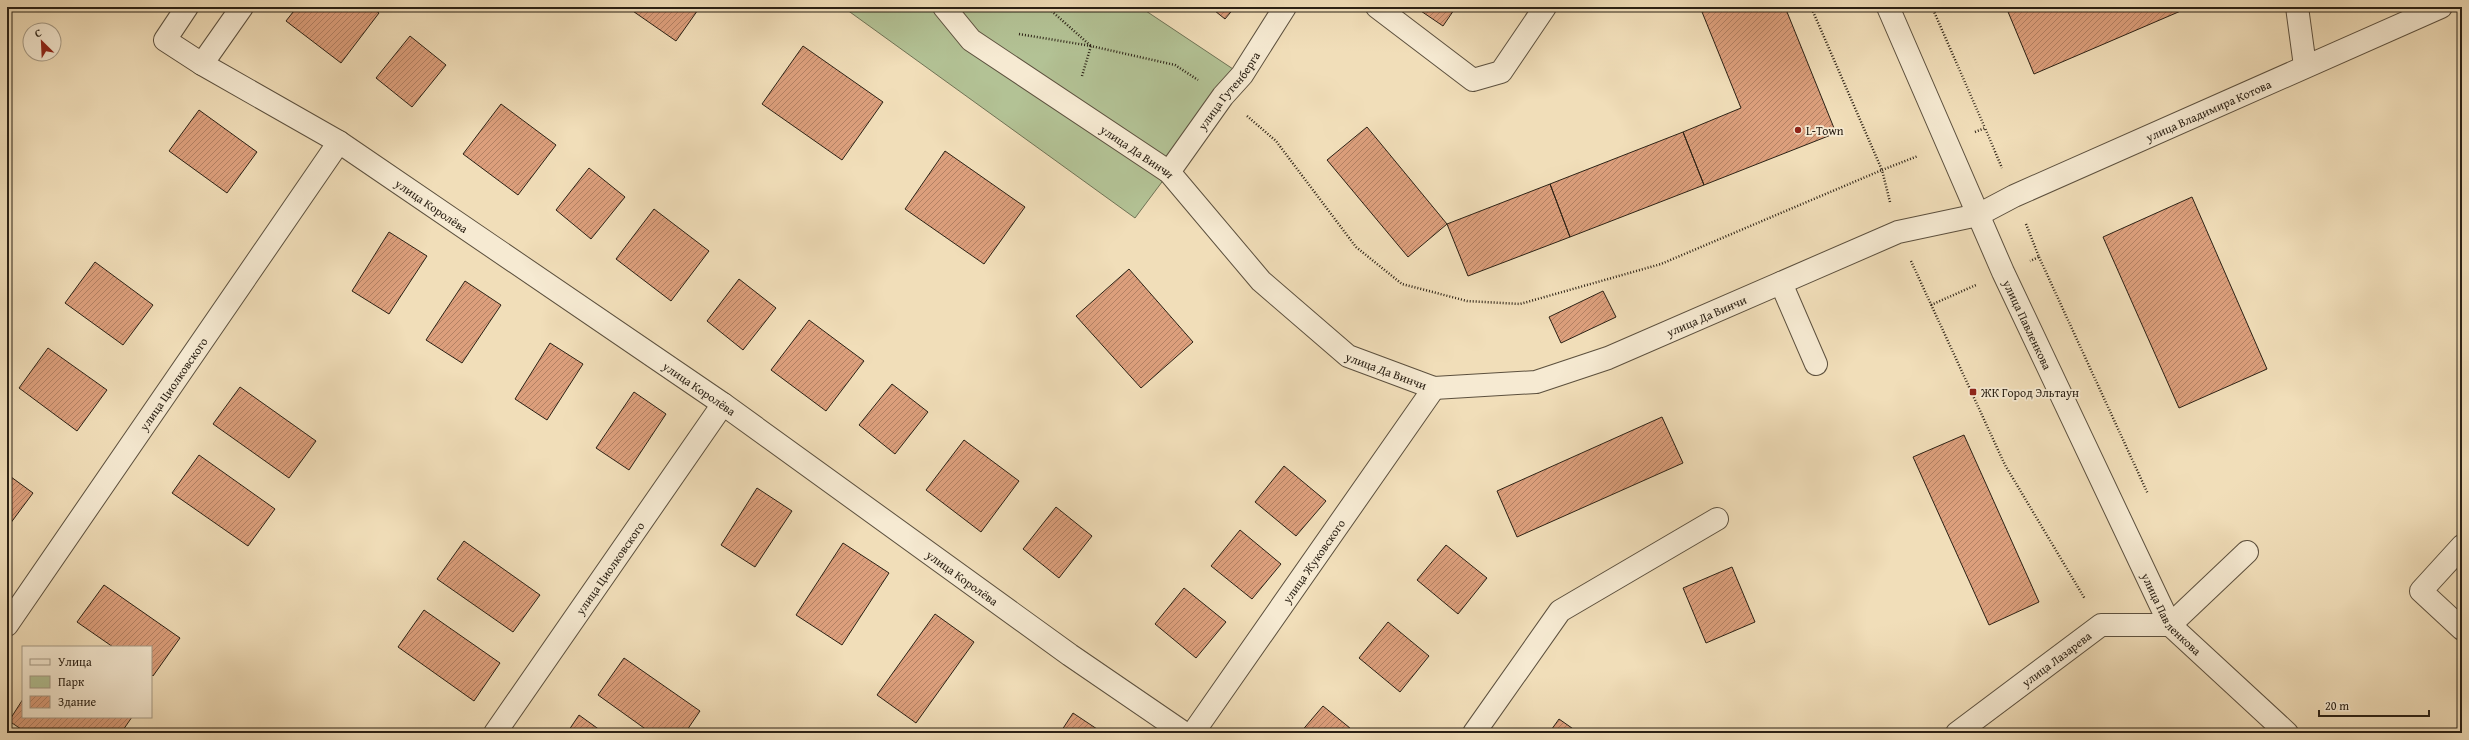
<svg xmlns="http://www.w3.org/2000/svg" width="2469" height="740" viewBox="0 0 2469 740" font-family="'Gentium Book Plus',serif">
	<defs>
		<pattern id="building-hatch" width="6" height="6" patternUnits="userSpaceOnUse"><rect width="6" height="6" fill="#dc9f7c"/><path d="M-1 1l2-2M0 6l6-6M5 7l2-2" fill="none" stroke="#b38164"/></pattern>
	</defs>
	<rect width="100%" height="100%" fill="#f1deb9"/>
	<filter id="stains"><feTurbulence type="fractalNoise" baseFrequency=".005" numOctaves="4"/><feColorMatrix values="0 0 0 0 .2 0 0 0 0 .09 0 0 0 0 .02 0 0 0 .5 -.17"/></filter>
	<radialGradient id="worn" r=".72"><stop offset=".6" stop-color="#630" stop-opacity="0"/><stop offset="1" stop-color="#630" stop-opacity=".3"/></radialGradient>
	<path fill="#b3c295" stroke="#6f7255" d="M 843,7 L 1140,7 L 1242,75 L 1135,218 Z"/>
	<path fill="url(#building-hatch)" stroke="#2b2115" d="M 297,7 L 371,7 L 379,13 L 341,63 L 286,21 Z
		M 627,7 L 700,7 L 676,41 Z
		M 1210,7 L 1235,7 L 1225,19 Z
		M 1415,7 L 1456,7 L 1443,26 Z
		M 1700,7 L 1785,7 L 1836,133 L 1704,185 L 1683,132 L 1741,108 Z
		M 2006,7 L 2190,7 L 2034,74 Z
		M 410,36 L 446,65 L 412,107 L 376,78 Z
		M 803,46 L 883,102 L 842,160 L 762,104 Z
		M 501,104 L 556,145 L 518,195 L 463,154 Z
		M 199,110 L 257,152 L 227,193 L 169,151 Z
		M 1367,127 L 1447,224 L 1408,257 L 1327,160 Z
		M 1683,132 L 1704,185 L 1570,237 L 1550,184 Z
		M 945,151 L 1025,207 L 984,264 L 905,209 Z
		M 589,168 L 625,197 L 591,239 L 556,210 Z
		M 1550,184 L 1570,237 L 1468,276 L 1447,224 Z
		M 2192,197 L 2267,369 L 2179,408 L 2103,237 Z
		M 654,209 L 709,251 L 671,301 L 616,259 Z
		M 389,232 L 427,256 L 389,314 L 352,291 Z
		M 95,262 L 153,305 L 123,345 L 65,303 Z
		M 1129,269 L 1193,342 L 1141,388 L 1076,316 Z
		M 739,279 L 776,308 L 743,350 L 707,321 Z
		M 465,281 L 501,305 L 462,363 L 426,340 Z
		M 1603,291 L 1616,317 L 1561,343 L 1549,317 Z
		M 809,320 L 864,361 L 826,411 L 771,370 Z
		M 550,343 L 583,364 L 547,420 L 515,399 Z
		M 48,348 L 107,390 L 77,431 L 19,388 Z
		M 892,384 L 928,412 L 895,454 L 859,425 Z
		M 240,387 L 316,441 L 289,478 L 213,424 Z
		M 634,392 L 666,414 L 629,470 L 596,448 Z
		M 1662,417 L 1683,463 L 1517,537 L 1497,491 Z
		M 1964,435 L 2039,602 L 1989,625 L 1913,457 Z
		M 964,440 L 1019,481 L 981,532 L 926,490 Z
		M 199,455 L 275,509 L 248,546 L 172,493 Z
		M 1284,466 L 1326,501 L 1296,536 L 1255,502 Z
		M 7,474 L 33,493 L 7,528 Z
		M 757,488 L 792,511 L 755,567 L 721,545 Z
		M 1056,507 L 1092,536 L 1059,578 L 1023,549 Z
		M 1240,530 L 1281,564 L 1252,599 L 1211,566 Z
		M 464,541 L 540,595 L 513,632 L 437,579 Z
		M 843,543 L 889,573 L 842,645 L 796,615 Z
		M 1446,545 L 1487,578 L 1458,614 L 1417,580 Z
		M 1732,567 L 1755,622 L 1706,643 L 1683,588 Z
		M 104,585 L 180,638 L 153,676 L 151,674 L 151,647 L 113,647 L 77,622 Z
		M 1184,588 L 1226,622 L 1196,658 L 1155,624 Z
		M 424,610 L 500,663 L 474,701 L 398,647 Z
		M 935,614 L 974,642 L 916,723 L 877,695 Z
		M 1388,622 L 1429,656 L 1400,692 L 1359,658 Z
		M 624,658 L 700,711 L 685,733 L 651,733 L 598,695 Z
		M 23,699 L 23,717 L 132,717 L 121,733 L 27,733 L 9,721 Z
		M 1323,706 L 1356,733 L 1300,733 Z
		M 1073,713 L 1103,733 L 1060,733 Z
		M 579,715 L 604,733 L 567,733 Z
		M 1559,719 L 1579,733 L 1549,733 Z"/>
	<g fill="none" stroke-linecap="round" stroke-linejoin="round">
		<defs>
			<g id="minor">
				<path id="s1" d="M 187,7 L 165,40 L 202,64 L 339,142 L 723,404 L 1070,655 L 1184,733"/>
				<path id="s2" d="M 944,7 L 971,40 L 1169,172 L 1261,281 L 1348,356 L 1434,388 L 1536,382 L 1608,358 L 1898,232 L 1978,215 L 2014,196 L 2441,7"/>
				<path d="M 1377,7 L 1473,80 L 1501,72 L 1545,7"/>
				<path id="s3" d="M 1888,7 L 2003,272 L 2170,625 L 2287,733"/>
				<path d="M 2297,7 L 2305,66"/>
				<path d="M 202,64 L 242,7"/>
				<path id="s4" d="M 1169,172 L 1223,96 L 1242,75 L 1285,7"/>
				<path d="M 1781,283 L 1816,364"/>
				<path d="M 2462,546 L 2421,591 L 2462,629"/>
				<path id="s5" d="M 7,625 L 339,142"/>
				<path id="s6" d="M 495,733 L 723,404"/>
				<path id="s7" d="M 1193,733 L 1434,388"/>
				<path d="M 1474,733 L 1560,611 L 1717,519"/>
				<path id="s8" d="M 1957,733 L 2101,625 L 2170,625 L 2247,552"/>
			</g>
		</defs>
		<use href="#minor" stroke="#5c503e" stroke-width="24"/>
		<path stroke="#2b2115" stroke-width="2.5" stroke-dasharray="1 2" stroke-linecap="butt" d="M 1047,7 L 1091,46
			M 1932,7 L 1985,128
			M 1019,34 L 1091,46 L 1175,65 L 1198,80
			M 1082,76 L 1091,46
			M 1247,116 L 1276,141 L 1356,247 L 1402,284 L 1467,301 L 1520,304 L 1661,264 L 1882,170 L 1811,7
			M 1975,132 L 1985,128 L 2002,168
			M 1890,202 L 1882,170 L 1918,156
			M 2026,224 L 2039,257 L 2030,261
			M 2039,257 L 2148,494
			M 1911,261 L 2005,465 L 2085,599
			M 1931,305 L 1976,285"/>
		<use href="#minor" stroke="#f6ead2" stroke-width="22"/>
	</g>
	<g fill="#8f2418" stroke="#f6ead2" stroke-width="1.5">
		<circle cx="1798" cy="130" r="4"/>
		<rect x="1969" y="388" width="8" height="8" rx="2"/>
	</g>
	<g text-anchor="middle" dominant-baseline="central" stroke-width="3.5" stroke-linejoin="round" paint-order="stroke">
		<g font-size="12" fill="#2b2115" stroke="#f6ead2">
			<text stroke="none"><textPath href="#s4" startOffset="101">улица Гутенберга</textPath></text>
			<text stroke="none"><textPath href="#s2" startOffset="1459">улица Владимира Котова</textPath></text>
			<text stroke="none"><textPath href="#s2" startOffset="243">улица Да Винчи</textPath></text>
			<text stroke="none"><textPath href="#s1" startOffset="354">улица Королёва</textPath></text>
			<text stroke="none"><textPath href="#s2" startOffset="915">улица Да Винчи</textPath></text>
			<text stroke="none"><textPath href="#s3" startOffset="347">улица Павленкова</textPath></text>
			<text stroke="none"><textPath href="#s2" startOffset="579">улица Да Винчи</textPath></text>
			<text stroke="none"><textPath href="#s5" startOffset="293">улица Циолковского</textPath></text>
			<text stroke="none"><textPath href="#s1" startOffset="678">улица Королёва</textPath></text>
			<text stroke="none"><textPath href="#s7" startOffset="210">улица Жуковского</textPath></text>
			<text stroke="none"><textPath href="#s6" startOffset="201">улица Циолковского</textPath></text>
			<text stroke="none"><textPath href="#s1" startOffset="1002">улица Королёва</textPath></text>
			<text stroke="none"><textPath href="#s3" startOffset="671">улица Павленкова</textPath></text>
			<text stroke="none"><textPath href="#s8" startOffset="124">улица Лазарева</textPath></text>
		</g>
		<g font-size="12" fill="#2b2115" stroke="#f6ead2" text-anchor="start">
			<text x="1806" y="130">L-Town</text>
			<text x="1981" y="392">ЖК Город Эльтаун</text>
		</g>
	</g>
	<rect width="2469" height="740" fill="none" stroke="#f1deb9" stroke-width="24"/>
	<rect x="8" y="8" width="2453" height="724" fill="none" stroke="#2b2115" stroke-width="2"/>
	<rect x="12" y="12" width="2445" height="716" fill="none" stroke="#2b2115"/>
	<rect x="22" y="646" width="130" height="72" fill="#f6ead2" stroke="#a59a86"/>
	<rect x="30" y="659" width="20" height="6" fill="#f6ead2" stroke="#a59a86"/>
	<text x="58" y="666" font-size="12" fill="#2b2115">Улица</text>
	<rect x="30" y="676" width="20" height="12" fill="#b3c295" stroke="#a59a86"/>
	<text x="58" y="686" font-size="12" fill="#2b2115">Парк</text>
	<rect x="30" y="696" width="20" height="12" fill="url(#building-hatch)" stroke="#a59a86"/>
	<text x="58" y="706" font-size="12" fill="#2b2115">Здание</text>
	<g transform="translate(42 42) rotate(336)"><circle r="19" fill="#f6ead2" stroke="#a59a86"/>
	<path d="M0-3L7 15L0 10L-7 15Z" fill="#8f2418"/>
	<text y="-6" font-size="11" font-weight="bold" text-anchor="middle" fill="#2b2115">С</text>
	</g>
	<path d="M2319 710v6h110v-6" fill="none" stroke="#2b2115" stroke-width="2"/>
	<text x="2325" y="710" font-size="12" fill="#2b2115" stroke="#f6ead2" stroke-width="3" paint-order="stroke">20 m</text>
	<rect width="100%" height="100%" filter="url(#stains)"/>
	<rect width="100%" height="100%" fill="url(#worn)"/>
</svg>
